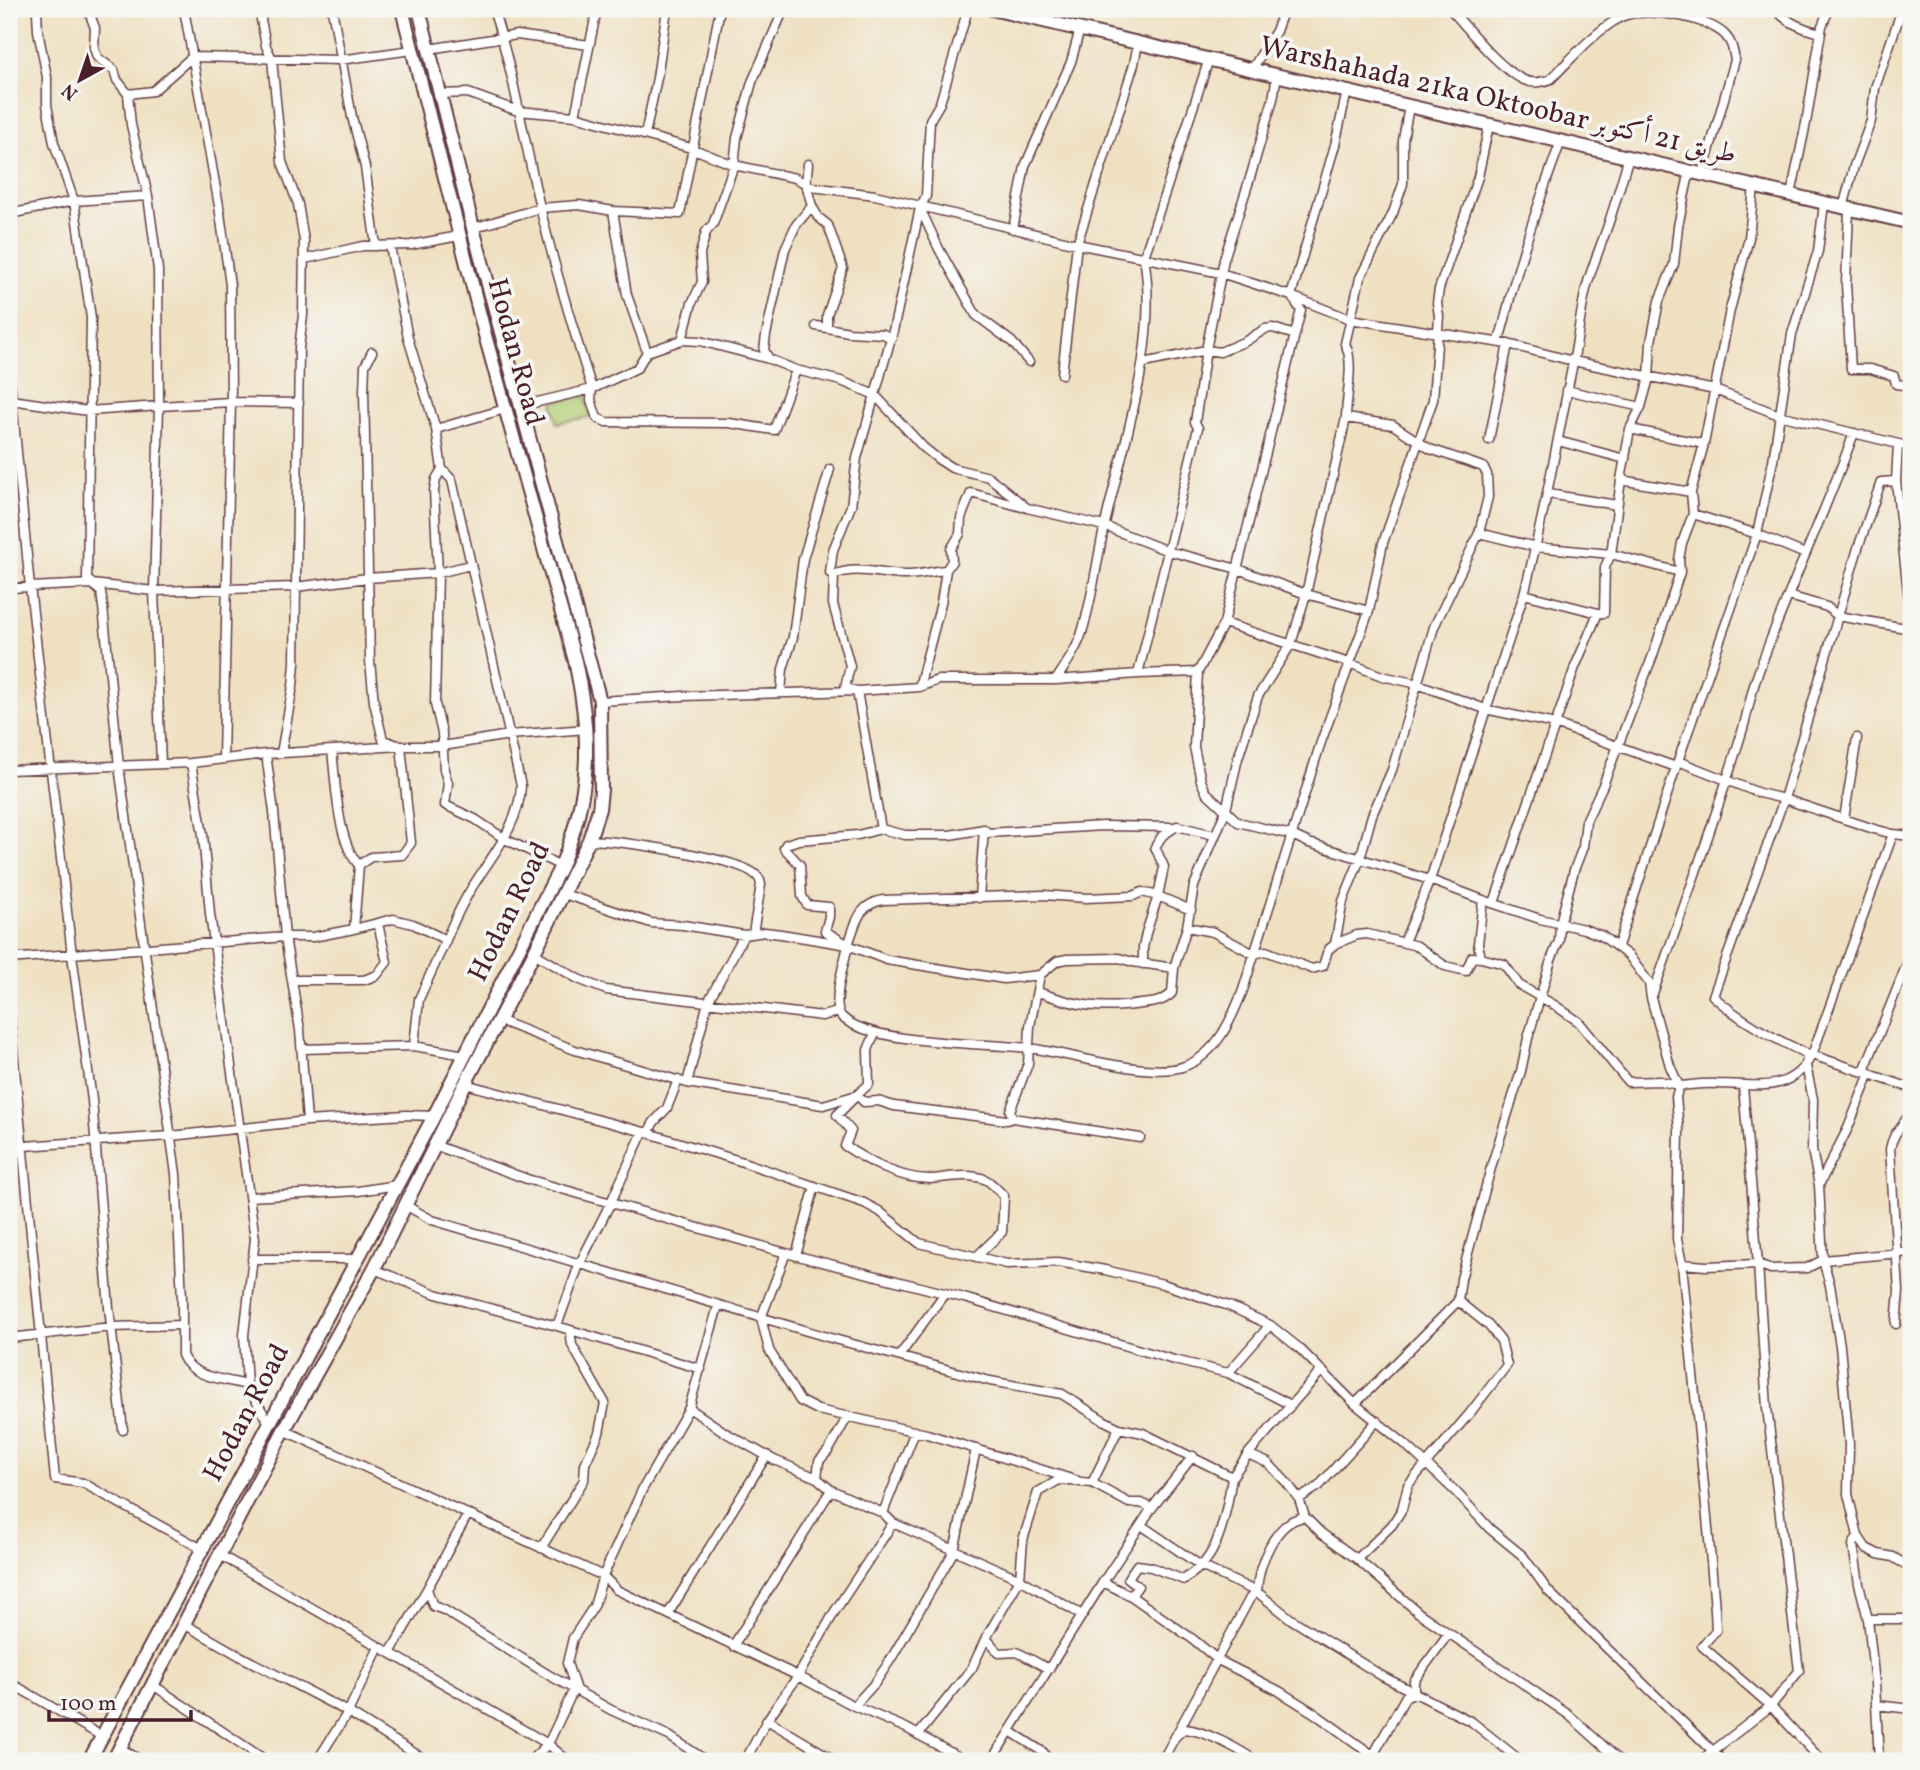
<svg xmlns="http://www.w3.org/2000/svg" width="1920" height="1770" viewBox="0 0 1920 1770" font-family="Vollkorn,Amiri,serif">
	<rect width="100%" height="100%" fill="#f6f6f2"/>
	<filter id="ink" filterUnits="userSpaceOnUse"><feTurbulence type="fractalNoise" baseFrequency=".0143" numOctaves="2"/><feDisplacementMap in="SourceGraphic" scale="14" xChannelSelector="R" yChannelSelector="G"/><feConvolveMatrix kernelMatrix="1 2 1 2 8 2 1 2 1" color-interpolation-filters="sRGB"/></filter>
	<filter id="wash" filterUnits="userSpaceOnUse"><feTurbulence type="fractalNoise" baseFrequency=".00686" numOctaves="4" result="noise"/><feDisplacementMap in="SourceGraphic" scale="28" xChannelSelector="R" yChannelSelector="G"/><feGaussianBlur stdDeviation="1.57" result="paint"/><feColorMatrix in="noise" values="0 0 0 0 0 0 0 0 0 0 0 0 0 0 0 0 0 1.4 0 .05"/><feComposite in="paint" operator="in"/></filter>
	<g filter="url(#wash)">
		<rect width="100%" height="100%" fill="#efe0c1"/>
		<path fill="#b2ce75" stroke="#7e7650" stroke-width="2" d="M 586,396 L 590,417 L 557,423 L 553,402 Z"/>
	</g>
	<g filter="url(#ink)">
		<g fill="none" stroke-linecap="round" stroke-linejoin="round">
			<defs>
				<path id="street" d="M 35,9 L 37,12 L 38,31 L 47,77 L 47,105 L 54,143 L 74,201 L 91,318 L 87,579 L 101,592 L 103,607 L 119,766 L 176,1174 L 182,1299 L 182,1355 C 191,1378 225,1379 247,1385
					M 88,9 L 95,28 L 94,48 L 97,57 L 114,70 L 117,80 L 128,94 L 153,91 L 192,57 L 340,60 L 412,50
					M 184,9 L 219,206 L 230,285 L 231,402 L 223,758
					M 259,9 L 266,46 L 272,59 L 282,162 L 298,204 L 304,241 L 303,315 L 299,348 L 295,663 L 293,686 L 281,753
					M 332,9 L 352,117 L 365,167 L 376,246
					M 493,9 C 514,73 524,141 540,207 C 555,269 573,329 592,389 L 637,368 L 647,352 L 682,340 L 700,341 L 769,359 L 796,370 L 841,381 L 875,395 L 923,447 L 938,459 L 952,468 L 989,477 L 1027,508 L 1104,526 L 1168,551 L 1238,569 L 1306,594 L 1369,611
					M 1450,9 C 1470,30 1497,67 1524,80 C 1532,84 1543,82 1551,79 C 1573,57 1594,32 1621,17 C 1643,6 1708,17 1725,35 C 1732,42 1733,50 1735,60 L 1703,173
					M 1776,9 C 1785,22 1806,30 1821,33
					M 1909,9 L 1911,9
					M 429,49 L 517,35 L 589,45
					M 1252,69 L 1276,31 L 1284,9
					M 441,94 L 468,93 L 518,111 L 575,116 L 597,9
					M 575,116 L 691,148 L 734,165 L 795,178 L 812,187 L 875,195 L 1077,244 L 1221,273 L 1291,296 L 1350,319 L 1508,344 L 1573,361 L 1715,390 L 1779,415 L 1911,447
					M 645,135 L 657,78 L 667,9
					M 808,164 L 806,184 L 812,206 L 818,217 L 828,225 L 843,268 L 827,315 L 827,328
					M 1791,195 L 1806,123 L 1822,26 L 1829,9
					M 920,208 L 939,249 L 976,315 L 1012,342 L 1029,362
					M 1843,208 L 1854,166 L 1871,121 L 1875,88 L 1902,9
					M 1849,210 L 1846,284 L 1851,369 L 1870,369 L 1894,376 L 1896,384 L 1911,386
					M 613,211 L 627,295 L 647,352
					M 9,214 L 74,201 L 148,196
					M 473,228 L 540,208 L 579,205 L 613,211 L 680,214 L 720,9
					M 1013,229 L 1025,166 L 1071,62 L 1080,29
					M 390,246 L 408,338 L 436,429
					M 305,259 L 363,246 L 411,245 L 459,236
					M 816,326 L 849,332 L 883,334 L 892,338
					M 682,340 L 692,303 L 702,282 L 700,254 L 706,232 L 713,224 L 734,165 L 737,138 L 752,82 L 784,9
					M 1498,342 C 1506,322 1508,301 1515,280 C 1528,233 1544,187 1561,141
					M 769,359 L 764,350 L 766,335 L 785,249 L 796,225 L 812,206
					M 1144,363 L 1206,350 L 1220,352 L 1246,341 L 1265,329 L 1273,328 L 1295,335
					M 9,369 L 30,587 L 72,955 L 92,1100 L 109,1308 L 123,1430
					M 1062,374 L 1077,244 L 1134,64 L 1138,43
					M 1566,390 L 1641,407
					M 11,400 L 88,411 L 159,406 L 158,270 L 148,196 L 131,125 L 128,94
					M 521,406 L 592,389 L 591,400 L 597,418 L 606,422 L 729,423 L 774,430 L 796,370
					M 505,409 L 436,429 L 442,469 L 436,479 L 434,491 L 438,573 L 435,704 L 442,733 L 444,770 L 448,783 L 445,805 L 475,819 L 505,839 L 561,866
					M 1630,429 L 1704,444
					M 1489,440 L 1508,344
					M 1558,441 L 1625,459
					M 1898,444 L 1896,481 L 1911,621
					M 1621,480 L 1691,492
					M 1896,481 L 1881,482 L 1858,548 L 1784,799 L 1713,996 C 1741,1021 1773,1038 1807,1054 L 1806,1066 L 1813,1099 L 1812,1150 L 1819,1185 L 1823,1260 L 1911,1252
					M 1548,494 L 1617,505
					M 1693,514 L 1757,534 L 1805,554
					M 1479,533 L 1536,547 L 1611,554 L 1680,572
					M 834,575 C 856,565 882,575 906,575 C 919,575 933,571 946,570 L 952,561 L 951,549 L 960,534 L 961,518 L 971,493 L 1022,507
					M 9,588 L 92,584 L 154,591 L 295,587 L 368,578 L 438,573 L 470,565
					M 1524,594 L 1598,613
					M 1789,596 L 1827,607 L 1838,616 L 1911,629
					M 1224,623 L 1301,310 L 1291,296 L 1335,145 L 1347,91
					M 1198,672 L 1224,623 L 1349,663 L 1382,676 L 1418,684 L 1485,709 L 1555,724 L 1676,767 L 1678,761 L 1759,793 L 1784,799 L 1874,829 L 1893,834 L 1911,836
					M 1138,674 L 1198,428 L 1195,422 L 1206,350 L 1224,259 L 1250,178 L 1273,99 L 1277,75
					M 1056,680 C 1066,664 1078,648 1083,629 C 1093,595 1097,559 1105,524 C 1124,440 1159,344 1144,257 L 1209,59
					M 919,687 L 941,603 L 946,570
					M 781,693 L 783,669 L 793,637 L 803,559 L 830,469
					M 600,701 L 683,696 L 857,691 L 919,687 L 938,680 L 1056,680 L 1138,674 L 1198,672 L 1194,747 L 1201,781 L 1206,792 L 1238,822 L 1292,835 L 1309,843 L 1430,880 L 1483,900 L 1478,944 L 1481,958 L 1504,964 L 1519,985 L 1556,1006 L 1579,1022 L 1628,1082 L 1660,1081 L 1678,1085
					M 332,751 C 336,782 337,843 359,865 L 354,929
					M 266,754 L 274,812 L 285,937 L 313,937 L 354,929 L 393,919 L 413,924 L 446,940 C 452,925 459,910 467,896 C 487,860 519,829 521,786 L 452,480 L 442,469
					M 1678,761 L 1757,534 L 1773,461 L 1792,334 L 1818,251 L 1824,204
					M 191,763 L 203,835 L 210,914 L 255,1239 L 244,1335 L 247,1385 L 269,1423
					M 161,764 L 154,591 L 159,406 L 231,402 L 299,403
					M 9,770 L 191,763 L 266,754 L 401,746 L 443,746 L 509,735 L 587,729
					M 1844,819 L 1857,738
					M 881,829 L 857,691 L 845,688 L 850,666 L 833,604 L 834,575 L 830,573 L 833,550 L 851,506 L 857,458 L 893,331 L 920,208 L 926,196 L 930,120 L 940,103 L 968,9
					M 984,829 L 950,835 L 905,835 L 881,829 L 858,835 L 799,840 L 786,844 L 784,848 L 800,865 L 802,896 L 807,905 L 829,907 L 829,917 L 825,931 L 848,945 C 845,961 830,1006 842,1017 C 870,1045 988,1043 1029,1048 C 1068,1053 1146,1078 1182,1067 C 1216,1056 1231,1021 1243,990 L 1321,742 L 1369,611 L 1383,543 L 1433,400 L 1439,316 L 1437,303 L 1439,289 L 1478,177 L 1489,125
					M 589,840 C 619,841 737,857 756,875 C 760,879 760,880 761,885 L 753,933
					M 359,865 L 371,857 L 402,855 L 411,843 L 401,746 L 383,740 L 374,702 L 370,661 L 364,391 L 365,366 L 372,352
					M 564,894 L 651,923 L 683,925 L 744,935 L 765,932 L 781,934 L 848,945 L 887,960 L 1004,979 L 1040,975 L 1057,961 L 1067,959 L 1119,958 L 1133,962 L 1174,968 L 1187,927 L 1213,932 L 1254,954 L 1266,951 L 1312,969 L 1323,966 L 1328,950 L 1335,944 L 1357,935 L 1367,934 L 1417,946 L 1445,966 L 1466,971 L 1472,957 L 1481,958
					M 979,898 L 984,829 L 987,833 L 1103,826 L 1174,827
					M 1483,900 L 1540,919 L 1584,929 L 1602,936 L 1629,956 L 1649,983 L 1651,998 L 1670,1066 L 1679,1086 L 1676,1097 L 1679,1130 L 1677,1239 L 1682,1264 L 1706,1266 L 1758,1264 L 1771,1269 L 1807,1268 L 1823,1260 L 1830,1285 L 1840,1346 L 1849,1444 L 1848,1494 L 1858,1536 L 1866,1548 L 1878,1554 L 1893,1557 L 1911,1568
					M 1494,903 L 1575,667 L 1598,613 L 1604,613 L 1605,567 L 1611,554 L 1621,480 L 1630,429 L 1641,407 L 1649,378 L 1651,342 L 1659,301 L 1674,264 L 1678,226 L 1690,170
					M 1187,927 L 1194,886 L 1226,810 L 1238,758 L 1258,696 L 1291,644 L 1306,594 L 1346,418 C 1346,397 1355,361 1345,344 L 1360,278 L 1393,213 L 1403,184 L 1403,140 L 1409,106
					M 1404,942 L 1430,880 L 1524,594 C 1544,517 1557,441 1573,363 C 1578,339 1580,314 1586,289 C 1591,269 1600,248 1607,228 C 1615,205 1622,180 1629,156
					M 1335,944 L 1343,901 L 1360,859 L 1372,815 L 1392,770 L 1434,627 L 1479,533 L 1488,497 L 1487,474 L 1483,467 L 1430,449 L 1393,425 L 1346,418
					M 848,945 C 856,924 857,905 883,900 L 1044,895 L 1086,898 L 1133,896 L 1142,892 L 1158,896 L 1191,910
					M 1618,946 L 1676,767
					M 534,953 L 578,979 L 606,990 L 822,1016 L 838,1012
					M 9,959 L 285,937 L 300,1030 L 307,1121
					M 1143,964 L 1143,948 L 1146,933 L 1158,896 L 1164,867 L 1155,847 L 1162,836 L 1177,826 L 1214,835
					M 293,980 L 364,980 L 377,975 L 387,962 L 378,924
					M 1038,992 C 1078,1006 1099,1010 1141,1004 C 1153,1003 1163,1002 1172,993 L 1174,968
					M 1652,996 C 1683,910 1714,823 1741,735 C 1747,717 1750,697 1756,679 C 1785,596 1824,516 1854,433
					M 9,1009 L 55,1479 L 83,1483 L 202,1549
					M 498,1020 L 575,1050 L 687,1083 L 823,1105 L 857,1095 L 837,1115 L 851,1131 L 845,1146 C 869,1162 899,1179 930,1179 C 945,1178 969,1173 984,1179 C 991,1181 998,1191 1004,1196 L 1002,1232 L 976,1257
					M 875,1033 L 868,1050 L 869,1084 L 857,1095 L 864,1102 L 878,1101 L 894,1106 L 1007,1120 L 1013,1118 L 1010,1111 L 1028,1064 L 1030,1026 L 1040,975
					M 414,1046 L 419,999 L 446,940
					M 302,1049 L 414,1046 L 465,1055
					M 1812,1055 L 1911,1088
					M 1864,1071 L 1911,954
					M 687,1083 L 708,1002 L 744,935
					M 465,1084 L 648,1133 L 740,1161 L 864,1203 L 879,1211 L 919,1243 L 1007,1264 L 1058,1262 L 1105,1270 L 1163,1284 L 1229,1306 L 1270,1325 L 1299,1348 L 1355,1404 L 1405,1444 L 1456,1492 L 1490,1529 L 1523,1556 L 1548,1591 L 1723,1761
					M 1679,1086 C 1692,1085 1705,1083 1718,1084 C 1757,1084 1789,1095 1812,1055 L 1893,834
					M 1013,1118 L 1140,1138
					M 648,1133 L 654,1122 L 667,1108 L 678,1080
					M 434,1145 L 527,1179 L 786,1253 L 964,1298 L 1174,1360 L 1228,1373 L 1291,1405 L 1322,1370
					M 9,1147 L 171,1136 L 307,1121 L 406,1115 L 434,1116
					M 1819,1185 L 1848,1128 L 1870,1073
					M 249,1197 L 358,1191 L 397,1185
					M 405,1205 L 432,1220 L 834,1339 L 990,1381 L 1062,1394 L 1103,1420 L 1119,1428 L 1143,1433 L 1232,1477 L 1248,1454 L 1268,1463 L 1287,1483 L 1299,1499 L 1305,1517 L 1321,1533 L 1357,1559 L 1419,1613 L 1569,1715 L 1620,1761
					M 786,1253 L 761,1318 L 769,1350 L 800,1401 L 818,1410 L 927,1434 L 1078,1481
					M 796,1256 L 815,1186
					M 252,1259 L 357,1259
					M 1682,1264 C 1693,1379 1706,1494 1715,1610 L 1716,1630 L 1702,1646 L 1771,1706 L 1822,1761
					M 374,1269 L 436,1294 L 557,1326 L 701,1369
					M 718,1306 L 689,1408 L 726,1433 L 774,1460 L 817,1478 L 831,1490 L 883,1513 L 893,1523 L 1020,1579 L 1082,1615
					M 1896,1324 L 1899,1291 L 1890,1149 C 1894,1129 1903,1128 1911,1111
					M 557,1326 L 579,1265 L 611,1202 L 643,1132
					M 1911,1329 L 1909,1359 L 1911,1381
					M 9,1338 L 112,1327 L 182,1325
					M 900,1355 L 945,1293
					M 1228,1373 L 1270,1325
					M 1355,1404 L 1458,1301
					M 283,1432 L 288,1432 L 603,1576 L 617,1590 L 798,1676 L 854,1706 L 906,1728 L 966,1761
					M 1248,1454 L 1291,1405
					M 817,1478 L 819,1461 L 829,1450 L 848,1416
					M 1092,1483 L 1129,1503 L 1141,1503 L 1152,1508 L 1193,1456
					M 1299,1499 L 1319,1486 L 1377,1421
					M 883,1513 L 915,1431
					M 468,1514 L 427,1589 L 433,1606 L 444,1610 L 547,1674 L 611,1710 L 669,1736 L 707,1761
					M 1141,1525 L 1201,1566 L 1257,1592 L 1291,1619 L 1382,1676 L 1472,1722 L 1521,1761
					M 1858,1536 L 1853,1545 L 1859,1584 L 1868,1619
					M 541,1548 L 584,1480 L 585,1464 L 599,1433 L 605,1403 L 572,1345 L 570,1330
					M 220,1555 L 548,1744 L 530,1761
					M 1357,1559 L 1392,1525 L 1402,1509 L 1408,1485 L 1470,1413 L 1507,1365 L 1501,1341 L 1488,1325 L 1458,1301 L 1461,1279 L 1492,1164 L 1521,1071 L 1528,1038 L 1551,960 L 1559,941 L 1560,923 L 1574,870 L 1583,847 L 1586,821 L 1603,785 L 1653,655 L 1680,572 L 1679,560 L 1682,543 L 1693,514 L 1691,492 L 1704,444 L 1730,310 L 1749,238 L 1754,186
					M 1103,1582 L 1131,1596 L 1194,1640 L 1218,1660 L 1279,1691 L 1314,1713 L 1381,1761
					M 1131,1596 L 1138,1586 L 1128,1578 L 1137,1565 L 1151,1567 L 1184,1580 C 1189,1575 1196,1571 1201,1566 C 1221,1547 1228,1503 1232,1477
					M 668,1614 L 767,1455
					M 184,1624 L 240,1656 L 348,1712 L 427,1761
					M 986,1638 L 999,1653 L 1017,1652 L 1049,1669
					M 733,1646 L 831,1490
					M 390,1653 L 427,1589
					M 9,1682 L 103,1737
					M 153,1685 L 267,1761
					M 1876,1705 L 1911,1709
					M 854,1706 L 875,1683 L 891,1659 L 954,1551 L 976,1449
					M 1010,1731 L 1043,1752 L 1048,1761
					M 918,1735 L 972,1668 L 986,1638 L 1020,1579 L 1023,1540 L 1038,1492 L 1059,1480 L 1092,1483 L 1119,1428
					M 1175,1737 L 1250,1598 L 1257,1592 C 1258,1565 1275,1520 1305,1517
					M 120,1748 L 142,1761
					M 317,1761 L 348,1712 L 379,1647
					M 568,1761 L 548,1744 L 575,1687 L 567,1663 L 573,1638 L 594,1606 L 603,1576 L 642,1490 L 689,1408
					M 745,1761 L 767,1720
					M 836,1761 L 767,1720 L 798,1676 L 835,1611 L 893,1523
					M 991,1761 L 1103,1582 L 1152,1508
					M 1162,1761 L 1175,1737 L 1184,1729 C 1204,1730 1239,1749 1256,1761
					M 1370,1761 L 1406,1696 L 1414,1693 L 1414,1681 L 1448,1634
					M 1700,1761 L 1771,1706 L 1799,1671 L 1767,1408 L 1758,1264 L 1743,1086
					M 1879,1761 L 1875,1684 L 1868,1619 L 1911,1619"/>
				<path id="secondary" d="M 89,1761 L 434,1116 L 561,866 C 591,793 592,738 575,661 L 485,335 L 402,9
					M 113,1761 L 283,1432 L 374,1269 L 465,1084 L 534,953 L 589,840 L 599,809 L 601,790 L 600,701 L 473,228 L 419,9"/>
				<path id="primary" d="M 992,9 L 1911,223"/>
			</defs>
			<use href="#street" stroke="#633c42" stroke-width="11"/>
			<use href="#secondary" stroke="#633c42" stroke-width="16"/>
			<use href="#primary" stroke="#633c42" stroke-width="16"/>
			<use href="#street" stroke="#fff" stroke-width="8"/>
			<use href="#secondary" stroke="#fff" stroke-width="12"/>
			<use href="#primary" stroke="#fff" stroke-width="12"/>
		</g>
	</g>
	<g text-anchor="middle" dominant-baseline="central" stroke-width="7" stroke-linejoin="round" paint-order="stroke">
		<g font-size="28" fill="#4a1f2b" stroke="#f6f6f2">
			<text transform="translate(1498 101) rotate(13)">Warshahada 21ka Oktoobar طريق 21 أكتوبر</text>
			<text transform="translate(515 352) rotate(75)">Hodan Road</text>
			<text transform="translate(510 912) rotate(-64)">Hodan Road</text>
			<text transform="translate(247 1413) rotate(-62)">Hodan Road</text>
		</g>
	</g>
	<rect width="1920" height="1770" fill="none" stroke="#f6f6f2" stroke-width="35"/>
	<g transform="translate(80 80) rotate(220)" stroke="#f6f6f2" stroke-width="5" paint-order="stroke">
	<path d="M0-5L12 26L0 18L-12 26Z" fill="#4a1f2b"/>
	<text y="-10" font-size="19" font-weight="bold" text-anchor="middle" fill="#4a1f2b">N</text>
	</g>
	<path d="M49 1710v10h142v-10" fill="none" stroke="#4a1f2b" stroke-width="3.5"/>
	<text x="60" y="1710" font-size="21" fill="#4a1f2b" stroke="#f6f6f2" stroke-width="5" paint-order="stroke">100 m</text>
</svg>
